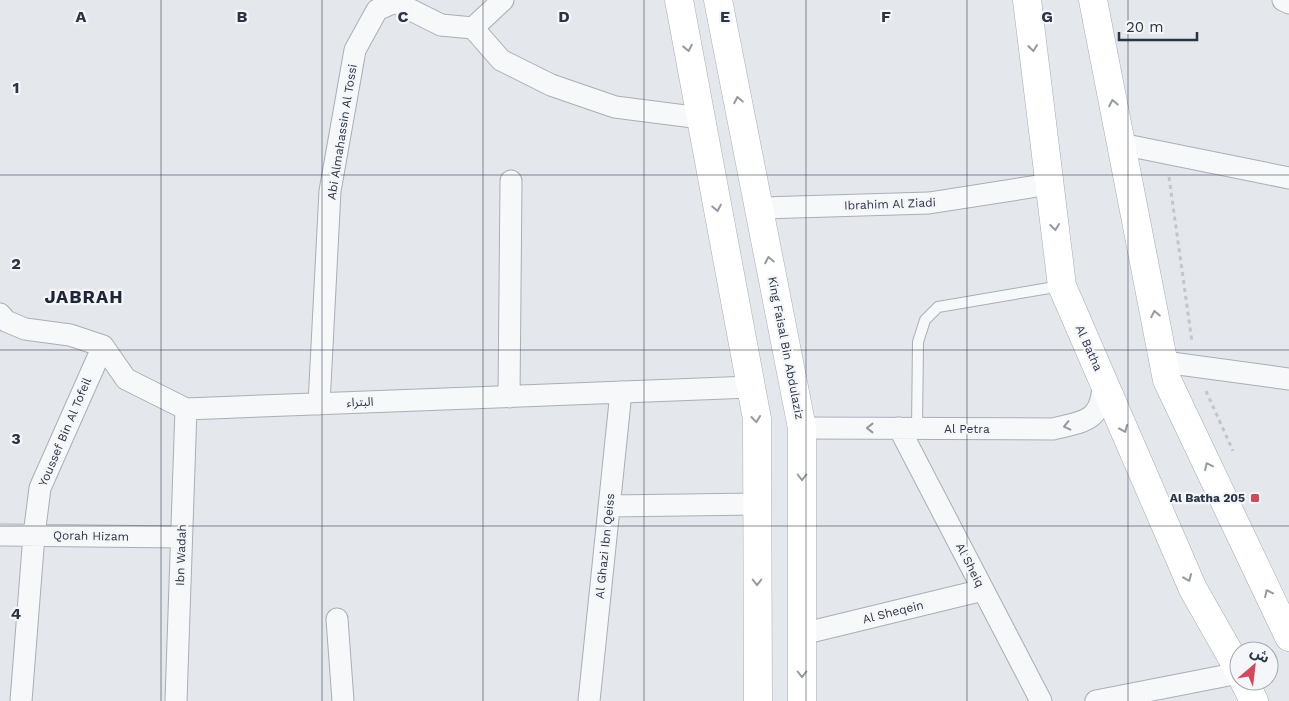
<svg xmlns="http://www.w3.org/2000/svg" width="1289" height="701" viewBox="0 0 1289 701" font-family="'Work Sans','Noto Sans Arabic',sans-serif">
	<rect width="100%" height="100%" fill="#e4e7ec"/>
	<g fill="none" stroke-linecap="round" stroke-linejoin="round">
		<defs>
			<path id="lane" d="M 917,428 L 918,342 L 925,320 L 938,307 L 1061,286"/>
			<path id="street" d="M 1283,0 L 1289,3
				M 473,28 L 501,60 L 551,85 L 615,107 L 701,118
				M 1121,144 L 1289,178
				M 758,208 L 929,203 L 1050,184
				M 0,314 L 6,321 L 25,329 L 70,335 L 103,346 L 126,379 L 186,409 L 751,387
				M 1164,362 L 1289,379
				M 509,397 L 511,181
				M 319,404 L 330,191 L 355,50 L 377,10 L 395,2 L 441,25 L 473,28 L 503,0
				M 802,428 L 1053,429 C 1087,421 1103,420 1103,380
				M 899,428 L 1041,701
				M 609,506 L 757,504
				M 0,535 L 181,537
				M 337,619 L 343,701
				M 802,634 L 983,590
				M 21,701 L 34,535 L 40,488 L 103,346
				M 176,701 L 186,409
				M 589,701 L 621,392
				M 1096,701 L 1239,673"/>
			<path id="secondary" d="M 679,0 L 757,419 L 758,701
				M 718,0 L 802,428 L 802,701"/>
			<path id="primary" d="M 1027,0 L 1062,286 L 1193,589 L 1239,670
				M 1093,0 L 1167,380 L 1289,637
				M 1244,681 L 1254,701"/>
		</defs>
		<use href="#lane" stroke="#a9aeb7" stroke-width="12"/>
		<use href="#street" stroke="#a9aeb7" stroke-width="23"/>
		<use href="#secondary" stroke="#a9aeb7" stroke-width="29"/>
		<use href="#primary" stroke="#a3abb8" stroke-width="29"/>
		<path stroke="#c2c5cb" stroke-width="3" stroke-dasharray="4 4" stroke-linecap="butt" d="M 1169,177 L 1192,342
			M 1206,391 L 1233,451"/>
		<use href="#lane" stroke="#f7f8fa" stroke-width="10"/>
		<use href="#street" stroke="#f7f8fa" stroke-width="21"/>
		<use href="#secondary" stroke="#fff" stroke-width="28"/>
		<use href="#primary" stroke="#fff" stroke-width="28"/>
	</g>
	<defs><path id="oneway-chevron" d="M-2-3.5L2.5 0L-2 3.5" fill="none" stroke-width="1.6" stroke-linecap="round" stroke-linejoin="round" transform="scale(1.25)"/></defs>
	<g stroke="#959aa2">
		<use href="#oneway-chevron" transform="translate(688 48) rotate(79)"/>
		<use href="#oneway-chevron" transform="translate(1033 48) rotate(83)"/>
		<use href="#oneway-chevron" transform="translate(738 100) rotate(-101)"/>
		<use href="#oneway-chevron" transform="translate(1113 103) rotate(-101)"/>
		<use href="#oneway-chevron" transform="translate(717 208) rotate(79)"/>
		<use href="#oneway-chevron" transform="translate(1055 227) rotate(83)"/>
		<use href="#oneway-chevron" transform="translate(769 260) rotate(-101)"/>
		<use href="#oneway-chevron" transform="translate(1155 314) rotate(-101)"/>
		<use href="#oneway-chevron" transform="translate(756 419) rotate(84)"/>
		<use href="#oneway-chevron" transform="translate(1124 429) rotate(67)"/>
		<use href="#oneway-chevron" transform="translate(1208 466) rotate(-115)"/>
		<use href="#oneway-chevron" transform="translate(802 477) rotate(90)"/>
		<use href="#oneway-chevron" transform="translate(1188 578) rotate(67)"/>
		<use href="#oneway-chevron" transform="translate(757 582) rotate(90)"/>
		<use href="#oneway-chevron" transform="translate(1268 593) rotate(-115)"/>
		<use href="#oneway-chevron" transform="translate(802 674) rotate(90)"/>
	</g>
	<g stroke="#9196a0">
		<use href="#oneway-chevron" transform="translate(1067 426) rotate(167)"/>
		<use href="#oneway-chevron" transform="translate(870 428) rotate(-180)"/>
	</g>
	<path fill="none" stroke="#2b3445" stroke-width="1" stroke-opacity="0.55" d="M 161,0 L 161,701M 322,0 L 322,701M 483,0 L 483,701M 644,0 L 644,701M 806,0 L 806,701M 967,0 L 967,701M 1128,0 L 1128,701M 0,175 L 1289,175M 0,350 L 1289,350M 0,526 L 1289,526"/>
	<rect fill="#d1495b" stroke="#f4f6f9" stroke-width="2" x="1250" y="493" width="10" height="10" rx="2.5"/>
	<g text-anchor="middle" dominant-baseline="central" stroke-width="4.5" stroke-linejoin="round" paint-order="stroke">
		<g font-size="12" fill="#2b3445" stroke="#f4f6f9">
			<text transform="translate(342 132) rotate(-81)">Abi Almahassin Al Tossi</text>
			<text transform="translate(890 204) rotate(-2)">Ibrahim Al Ziadi</text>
			<text transform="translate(786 348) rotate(79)">King Faisal Bin Abdulaziz</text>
			<text transform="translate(1089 348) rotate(66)">Al Batha</text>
			<text transform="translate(360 402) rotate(-2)">البتراء</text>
			<text x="967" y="429">Al Petra</text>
			<text transform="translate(65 432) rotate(-67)">Youssef Bin Al Tofeil</text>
			<text transform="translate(91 536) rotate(1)">Qorah Hizam</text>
			<text transform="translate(605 546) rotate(-84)">Al Ghazi Ibn Qeiss</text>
			<text transform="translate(181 555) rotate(-88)">Ibn Wadah</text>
			<text transform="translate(970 565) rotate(63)">Al Sheiq</text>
			<text transform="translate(893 612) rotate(-14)">Al Sheqein</text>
		</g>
		<g font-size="12" font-weight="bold" fill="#2b3445" stroke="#f4f6f9" text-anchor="end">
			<text x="1245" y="498">Al Batha 205</text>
		</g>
		<g font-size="18" font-weight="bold" letter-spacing="1" fill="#1d2536" stroke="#f4f6f9">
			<text x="84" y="296">JABRAH</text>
		</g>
	</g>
	<g font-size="16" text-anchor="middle" font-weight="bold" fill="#2b3445" stroke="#f4f6f9" stroke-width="4.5" stroke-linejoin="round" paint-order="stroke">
		<text x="81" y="22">A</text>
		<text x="242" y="22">B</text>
		<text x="403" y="22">C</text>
		<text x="564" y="22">D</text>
		<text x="725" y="22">E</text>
		<text x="886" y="22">F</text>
		<text x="1047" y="22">G</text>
		<text x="16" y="93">1</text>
		<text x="16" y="269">2</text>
		<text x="16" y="444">3</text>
		<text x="16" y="619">4</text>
	</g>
	<g transform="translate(1254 666) rotate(28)"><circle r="24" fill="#f4f6f9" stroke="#a4a8b1"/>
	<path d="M0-4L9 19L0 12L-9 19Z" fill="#d1495b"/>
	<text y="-8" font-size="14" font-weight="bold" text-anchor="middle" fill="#2b3445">ش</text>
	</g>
	<path d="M1119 32v8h78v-8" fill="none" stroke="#2b3445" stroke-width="2.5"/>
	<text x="1126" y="32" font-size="15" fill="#2b3445" stroke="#f4f6f9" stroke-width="4" paint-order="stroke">20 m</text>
</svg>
